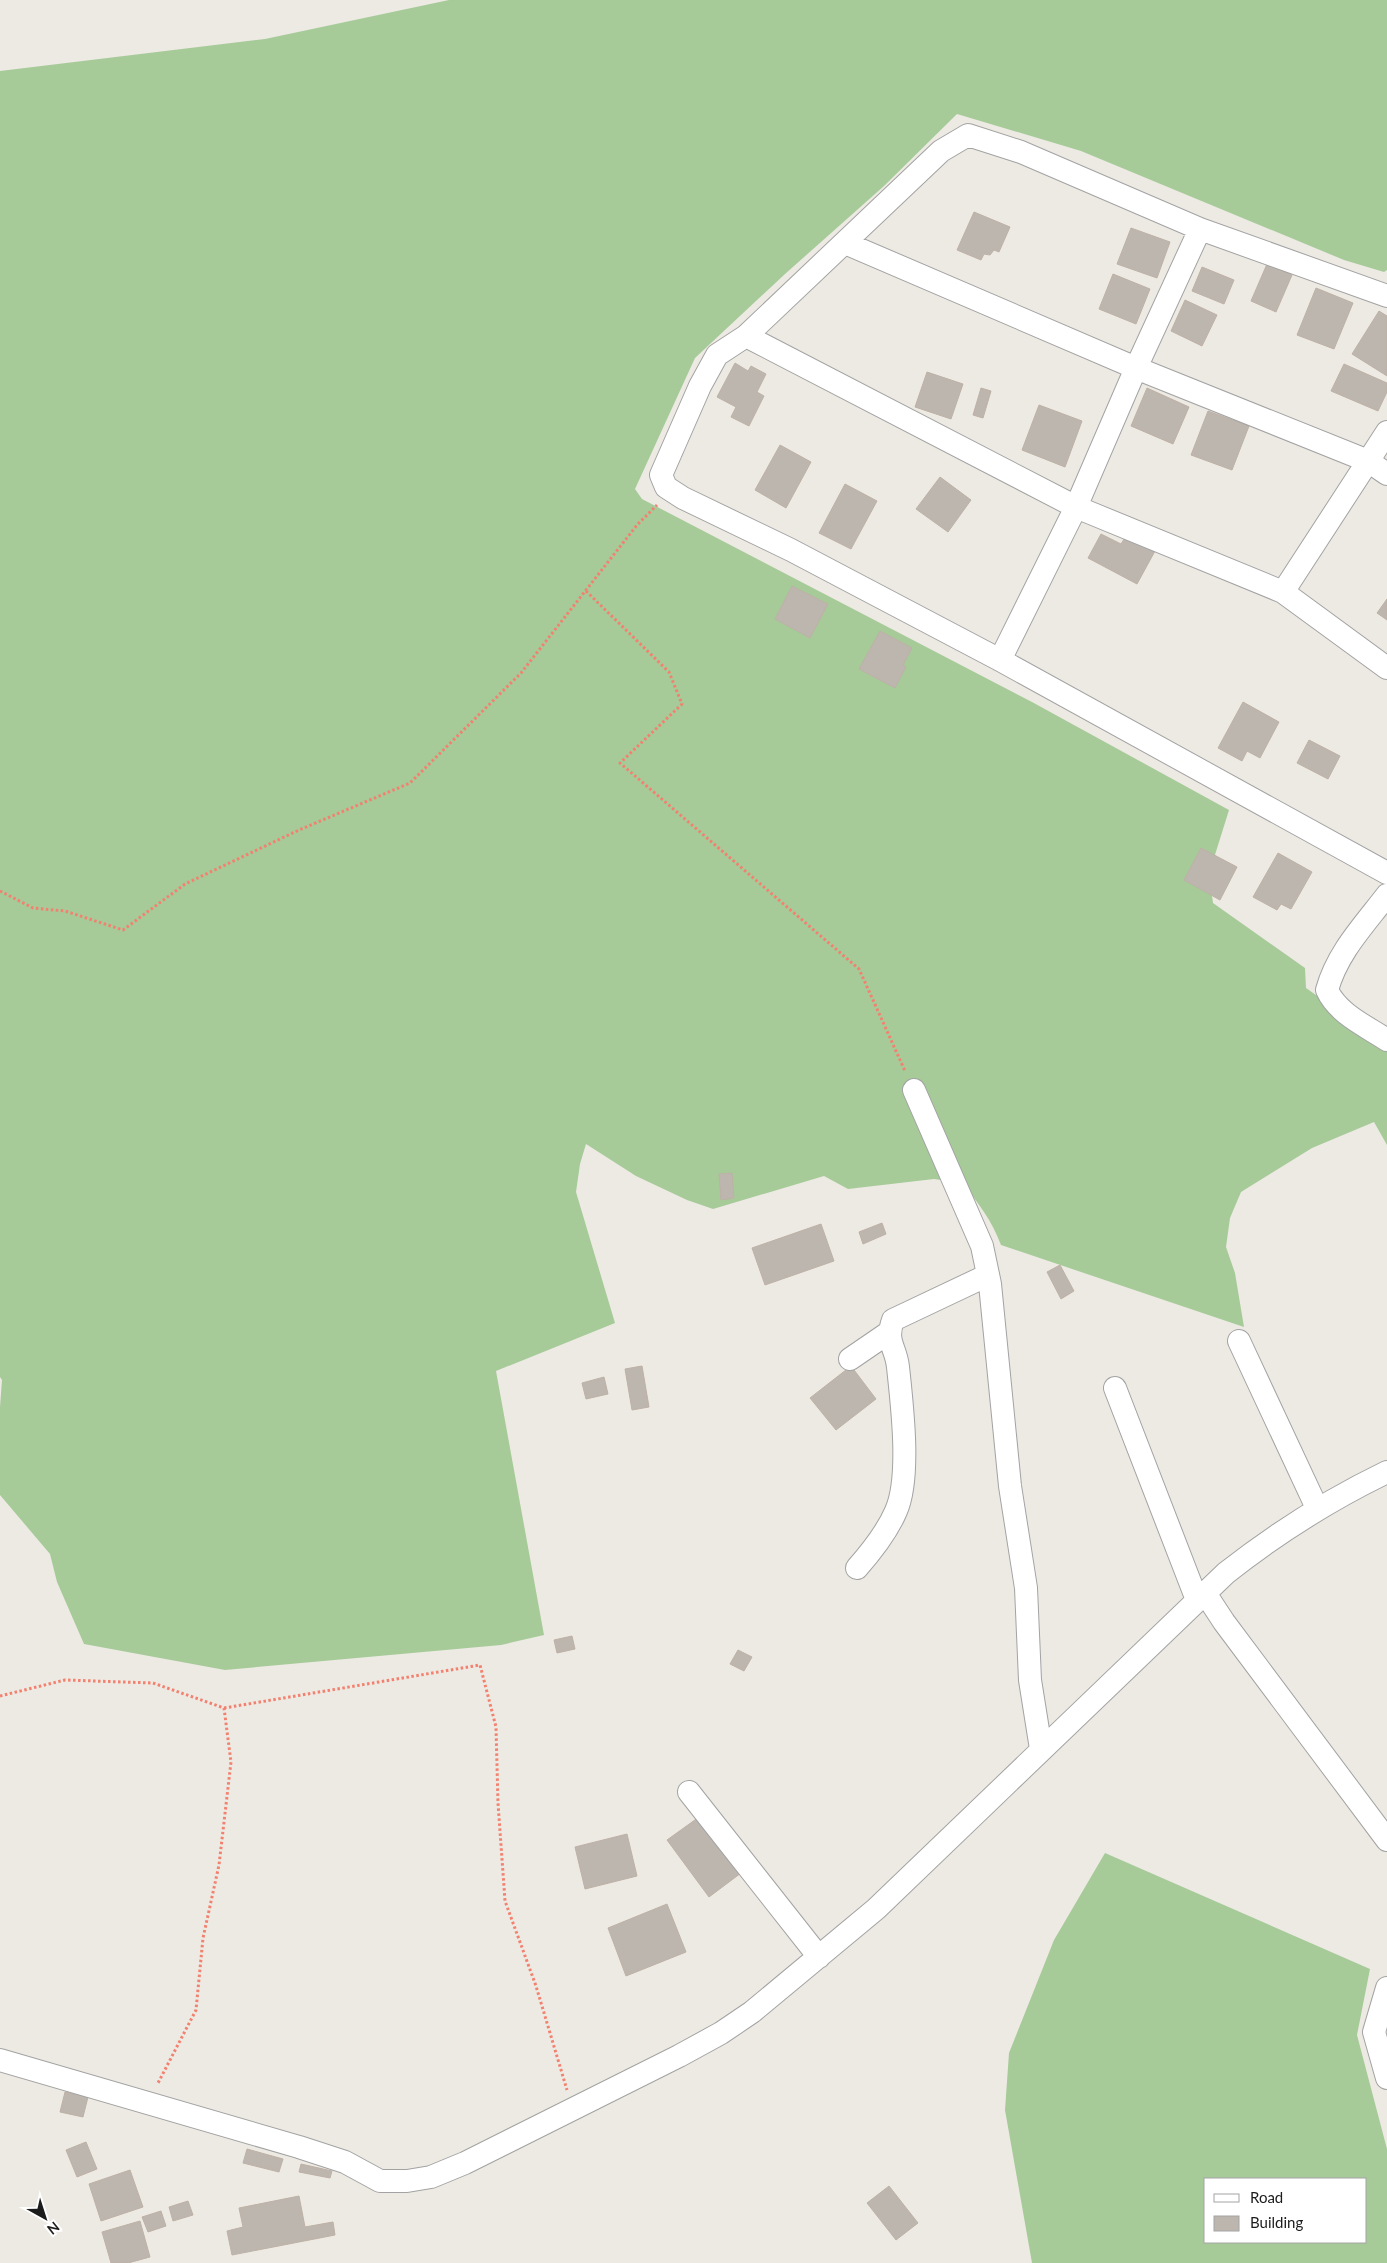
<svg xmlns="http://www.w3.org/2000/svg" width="1387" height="2263" viewBox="0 0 1387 2263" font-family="Lato,sans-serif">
	<rect width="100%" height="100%" fill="#edeae3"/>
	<path fill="#a6cb99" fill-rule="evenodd" d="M 449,0 L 1387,0 L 1387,270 L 1384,272 L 1344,260 L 1081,151 L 957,114 L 884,186 L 785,274 L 695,358 L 635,489 L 642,499 L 1032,702 L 1229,810 L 1209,874 L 1213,903 L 1305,968 L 1306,988 L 1387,1045 L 1387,1145 L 1374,1122 L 1312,1148 L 1241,1192 L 1230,1218 L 1226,1247 L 1235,1273 L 1244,1327 L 1001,1245 C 992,1221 978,1202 962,1183 L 934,1179 L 848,1189 L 824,1176 L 713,1209 L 687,1200 L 636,1176 L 586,1144 L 580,1164 L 576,1192 L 615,1323 L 496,1371 L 544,1635 L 501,1645 L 225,1670 L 84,1644 L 57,1582 L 50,1554 L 0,1495 L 0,1407 L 2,1380 L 0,1377 L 0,71 L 265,39 Z
		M 1105,1853 L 1370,1969 L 1357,2035 L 1387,2149 L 1387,2263 L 1032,2263 L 1005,2110 L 1009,2053 L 1054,1940 ZM 1366,2179 L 1366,2242 L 1206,2242 L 1206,2179 Z"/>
	<path fill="#bdb6af" stroke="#beb1a6" d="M 974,212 L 1010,227 L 999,252 L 994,250 L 990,255 L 984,254 L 981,260 L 957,250 Z
		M 1131,228 L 1170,242 L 1157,278 L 1117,264 Z
		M 1267,264 L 1292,275 L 1276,312 L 1251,301 Z
		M 1202,267 L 1234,280 L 1224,304 L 1192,291 Z
		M 1113,274 L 1150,289 L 1136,324 L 1099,309 Z
		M 1316,288 L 1353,303 L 1334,349 L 1297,335 Z
		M 1185,300 L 1217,315 L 1202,346 L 1171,331 Z
		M 1379,311 L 1387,316 L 1387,376 L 1352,354 Z
		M 735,363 L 748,371 L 751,366 L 766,374 L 757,392 L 764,396 L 749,426 L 731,417 L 736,407 L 717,397 Z
		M 1344,364 L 1387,383 L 1387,392 L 1378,411 L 1331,391 Z
		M 927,372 L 963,384 L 951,419 L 915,407 Z
		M 981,388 L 991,391 L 983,418 L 973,415 Z
		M 1147,388 L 1189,407 L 1173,444 L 1131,426 Z
		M 1039,405 L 1082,421 L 1065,467 L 1022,450 Z
		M 1208,411 L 1249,426 L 1232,470 L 1191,455 Z
		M 780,445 L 811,462 L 786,508 L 755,490 Z
		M 940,477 L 971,500 L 948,532 L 916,509 Z
		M 845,484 L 877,501 L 851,549 L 819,533 Z
		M 1101,534 L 1121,544 L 1126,536 L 1155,551 L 1137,584 L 1088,558 Z
		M 792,586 L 828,604 L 810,638 L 775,619 Z
		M 1387,599 L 1387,620 L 1377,613 Z
		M 880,631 L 912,648 L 903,665 L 906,667 L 895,688 L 859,669 Z
		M 1243,702 L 1279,722 L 1260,758 L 1247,751 L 1242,761 L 1218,748 Z
		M 1309,740 L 1340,756 L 1328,779 L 1297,763 Z
		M 1201,848 L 1237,867 L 1220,900 L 1184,880 Z
		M 1278,853 L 1312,872 L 1291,909 L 1281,904 L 1277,910 L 1253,897 Z
		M 732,1173 L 734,1198 L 721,1200 L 719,1174 Z
		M 882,1223 L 886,1234 L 863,1244 L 859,1232 Z
		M 821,1224 L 834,1261 L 765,1285 L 752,1248 Z
		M 1060,1265 L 1074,1291 L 1061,1299 L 1047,1272 Z
		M 642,1366 L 649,1407 L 632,1410 L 625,1369 Z
		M 851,1366 L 876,1399 L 836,1430 L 810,1398 Z
		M 604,1377 L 608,1394 L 586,1399 L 582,1383 Z
		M 572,1636 L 575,1649 L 557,1653 L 554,1640 Z
		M 738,1650 L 752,1657 L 744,1671 L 730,1664 Z
		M 699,1817 L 741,1873 L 709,1897 L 667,1840 Z
		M 627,1834 L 637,1876 L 585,1889 L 575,1847 Z
		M 667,1904 L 686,1952 L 626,1976 L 608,1928 Z
		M 65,2092 L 88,2097 L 83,2117 L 60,2112 Z
		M 86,2142 L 97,2169 L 77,2177 L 66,2150 Z
		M 247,2149 L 283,2159 L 279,2172 L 243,2163 Z
		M 301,2164 L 332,2171 L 330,2178 L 299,2172 Z
		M 130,2170 L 143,2207 L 101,2221 L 89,2184 Z
		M 889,2186 L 918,2223 L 896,2240 L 867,2203 Z
		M 299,2196 L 305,2227 L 333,2222 L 335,2235 L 232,2255 L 227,2231 L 243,2227 L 239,2208 Z
		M 188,2201 L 193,2215 L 173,2221 L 169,2207 Z
		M 161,2211 L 166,2226 L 148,2232 L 142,2217 Z
		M 140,2221 L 150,2257 L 128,2263 L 111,2263 L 102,2232 Z"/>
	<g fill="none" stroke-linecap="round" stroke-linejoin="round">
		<defs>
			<path id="street" d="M 845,243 L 1136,368 L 1368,461 L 1387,474
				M 1387,296 L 1200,229 L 1021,152 L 968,135 L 941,151 L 746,336 L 717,355 L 700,386 L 661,475 L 666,487 L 683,498 L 791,550 L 1000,660 L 1387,873
				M 746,336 L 1076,507 L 1283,592 L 1387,668
				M 1283,592 L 1387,432
				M 1000,660 L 1076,507 L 1136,368 L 1200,229
				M 1387,895 C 1364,925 1337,953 1327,990 C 1338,1014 1366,1026 1387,1040
				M 914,1090 L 982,1246 L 990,1284 L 1010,1486 L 1026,1588 L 1030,1680 L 1041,1749
				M 1239,1341 L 1317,1508
				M 850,1359 L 888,1333
				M 1115,1388 L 1197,1600
				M 857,1568 C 872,1551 887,1532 896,1511 C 911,1477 902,1405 898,1367 C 896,1347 885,1342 893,1320 L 988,1275
				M 1205,1593 L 1224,1622 L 1387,1840
				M 689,1792 L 819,1957
				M 1387,1988 L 1374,2032 L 1387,2078
				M 0,2060 L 299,2147 L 345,2162 L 380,2181 L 407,2181 L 431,2177 L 465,2163 L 679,2056 L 721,2033 L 752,2012 L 876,1909 L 1226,1573 C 1278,1532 1327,1501 1387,1472"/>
		</defs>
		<use href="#street" stroke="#a3a3a3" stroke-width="24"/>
		<path stroke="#f2816f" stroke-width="3" stroke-dasharray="2.5 2.5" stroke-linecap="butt" d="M 586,591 L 669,672 L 682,704 L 620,763 L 859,969 L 905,1071
			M 0,891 L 33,908 L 65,911 L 123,930 L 185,884 L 299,830 L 410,783 L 521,673 L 637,525 L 657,505
			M 0,1696 L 65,1680 L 153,1683 L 224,1708 L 231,1762 L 219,1865 L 203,1938 L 196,2010 L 157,2085
			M 224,1708 L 480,1665 L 496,1727 L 498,1803 L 505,1901 L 536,1986 L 567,2090"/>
		<use href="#street" stroke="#fff" stroke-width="22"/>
	</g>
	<rect x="1204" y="2178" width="162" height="65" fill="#ffffff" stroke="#a4a4a4"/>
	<rect x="1214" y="2194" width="25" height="8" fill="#ffffff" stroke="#a4a4a4"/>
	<text x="1250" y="2203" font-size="15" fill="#1c1c1c">Road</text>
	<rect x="1214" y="2216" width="25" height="15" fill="#bdb6af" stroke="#a4a4a4"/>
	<text x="1250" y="2228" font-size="15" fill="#1c1c1c">Building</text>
	<g transform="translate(45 2218) rotate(141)" stroke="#ffffff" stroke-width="4" paint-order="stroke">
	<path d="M0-4L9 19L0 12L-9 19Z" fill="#1c1c1c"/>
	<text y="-8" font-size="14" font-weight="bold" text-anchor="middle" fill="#1c1c1c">N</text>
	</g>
</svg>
